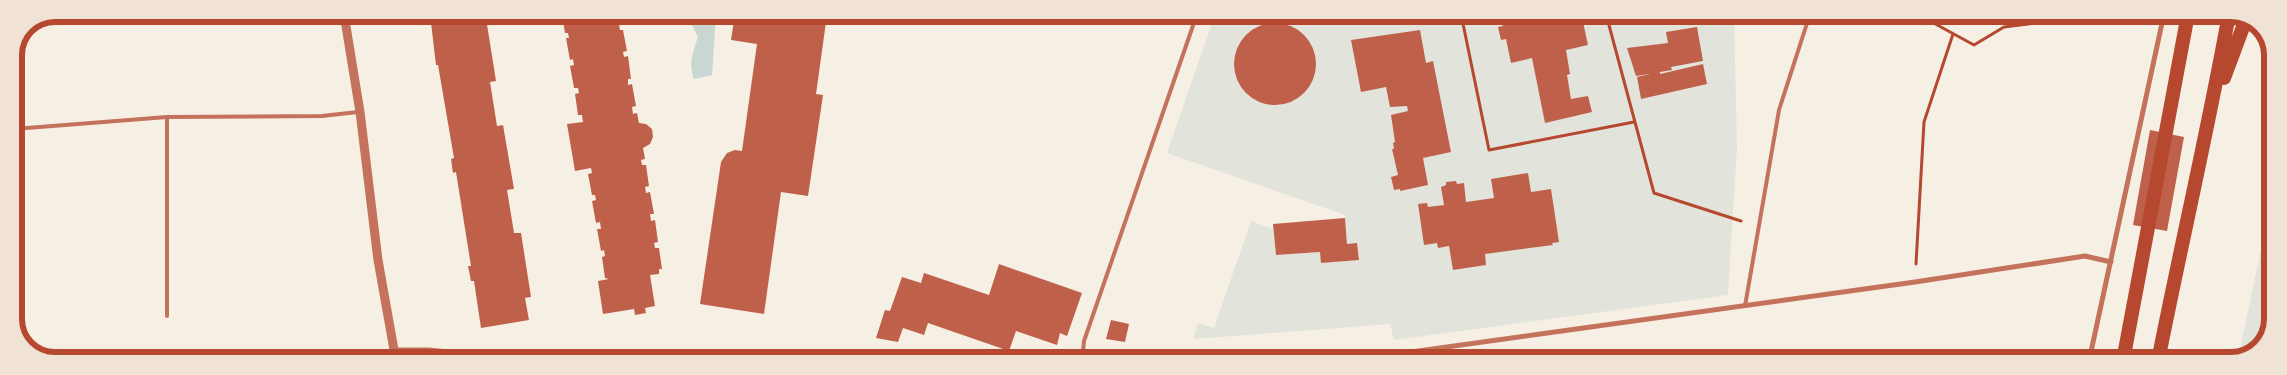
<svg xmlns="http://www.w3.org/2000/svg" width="2287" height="375" viewBox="0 0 2287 375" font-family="Jost,sans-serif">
	<rect width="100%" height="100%" fill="#f6efe4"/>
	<path fill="#e2e4dc" d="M 1215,14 L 1344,14 L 1344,17 L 1363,14 L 1734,14 L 1737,148 L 1728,295 L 1394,340 L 1390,324 L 1193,339 L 1198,323 L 1214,328 L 1251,221 L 1273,229 L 1276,255 L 1320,252 L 1359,259 L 1357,243 L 1347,244 L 1345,215 L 1167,153 Z
		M 2273,192 L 2273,325 L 2259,351 L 2238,359 Z"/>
	<path fill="#c9d6d2" d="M 686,14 L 716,14 L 712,75 L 694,79 C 688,63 693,52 698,37 Z"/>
	<path fill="#bf614a" d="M 430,14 L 478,14 L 479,19 L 486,18 L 496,81 L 490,82 L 497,126 L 503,125 L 514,189 L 507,190 L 514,233 L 521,233 L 531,297 L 525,298 L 529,320 L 481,328 L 474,281 L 471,281 L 468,266 L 471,266 L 456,172 L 453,173 L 451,159 L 454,158 L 438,65 L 436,65 Z
		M 562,14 L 621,14 L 622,24 L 619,24 L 620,30 L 623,30 L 627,51 L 623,52 L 624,57 L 628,56 L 631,79 L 628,79 L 628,85 L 632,84 L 636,106 L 632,107 L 633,114 L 637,113 L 639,123 L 646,124 L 652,129 L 653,137 L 650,144 L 643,148 L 645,159 L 641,160 L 642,165 L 646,165 L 649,186 L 645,187 L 646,193 L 650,192 L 654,214 L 650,214 L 651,221 L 655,220 L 658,242 L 654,243 L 655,248 L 659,248 L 662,269 L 659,269 L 659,274 L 650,275 L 655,306 L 645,308 L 646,313 L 635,315 L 634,309 L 603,314 L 598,281 L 609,279 L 605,278 L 602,257 L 605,256 L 604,250 L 601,251 L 597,229 L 601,229 L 600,222 L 596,223 L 592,201 L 596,200 L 595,195 L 592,195 L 588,174 L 592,173 L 591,168 L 575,171 L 567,124 L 583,122 L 582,115 L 578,115 L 575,94 L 579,93 L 578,88 L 574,88 L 570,66 L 574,65 L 573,59 L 570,60 L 566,38 L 569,38 L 568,33 L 565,33 Z
		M 735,14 L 773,14 L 826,22 L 816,94 L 823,95 L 808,196 L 781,192 L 764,314 L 700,304 L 721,162 L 727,153 L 735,150 L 742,151 L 757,44 L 731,40 Z
		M 1500,14 L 1584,14 L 1586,21 L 1583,22 L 1588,45 L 1566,50 L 1570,74 L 1567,75 L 1571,99 L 1588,96 L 1592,112 L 1545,123 L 1532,58 L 1511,63 L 1506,39 L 1501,40 L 1498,27 L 1503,26 Z
		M1234 64a41 41 0 1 1 82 0a41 41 0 1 1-82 0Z
		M 1697,27 L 1703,61 L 1671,67 L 1672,70 L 1660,72 L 1660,74 L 1703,64 L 1707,84 L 1641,99 L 1637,77 L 1650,74 L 1636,76 L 1627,48 L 1668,43 L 1666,32 Z
		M 1420,30 L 1426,63 L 1433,61 L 1451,152 L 1423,158 L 1428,185 L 1400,191 L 1400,189 L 1394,190 L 1391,177 L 1398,175 L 1392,149 L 1394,149 L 1393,143 L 1395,142 L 1391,115 L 1408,111 L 1407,106 L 1390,107 L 1386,87 L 1361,92 L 1351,40 Z
		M 2150,130 L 2184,137 L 2167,231 L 2133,225 Z
		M 1528,173 L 1531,192 L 1551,189 L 1559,242 L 1552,243 L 1553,245 L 1485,254 L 1486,265 L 1453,270 L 1449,246 L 1438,248 L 1437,243 L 1424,245 L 1418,204 L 1427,203 L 1428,207 L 1444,205 L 1441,187 L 1446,185 L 1446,182 L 1456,181 L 1457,184 L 1464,183 L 1466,202 L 1494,198 L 1491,179 Z
		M 1345,218 L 1347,244 L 1357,243 L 1359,260 L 1321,263 L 1320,252 L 1276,255 L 1273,224 Z
		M 999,264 L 1082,293 L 1067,336 L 1060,333 L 1057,345 L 1016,331 L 1009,351 L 928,323 L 924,335 L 903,328 L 898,342 L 876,338 L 885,310 L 890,311 L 902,277 L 921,283 L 924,273 L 989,295 Z
		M 1111,320 L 1129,324 L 1125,342 L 1106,339 Z"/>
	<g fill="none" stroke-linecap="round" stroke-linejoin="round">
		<path stroke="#b5482f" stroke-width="3" d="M 1461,14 L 1489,150 L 1634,122
			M 1606,14 L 1654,193 L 1741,221
			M 1917,14 L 1974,45 L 2004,27 L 2109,14
			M 1916,264 L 1924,122 L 1953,34"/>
		<path stroke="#c5725c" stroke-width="4" d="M 167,117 L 167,316
			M 14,129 L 167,117 L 322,116 L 358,112
			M 1745,306 L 1779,110 L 1810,14
			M 1082,361 L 1084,341 L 1197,14"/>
		<path stroke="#c5725c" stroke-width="5" d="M 394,350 L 429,350 L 534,361
			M 1346,361 L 1915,282 L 2085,256 L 2111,262
			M 2089,361 L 2164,14"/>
		<path stroke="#c5725c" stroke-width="9" d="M 344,14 L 360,112 L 378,260 L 396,361"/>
		<path stroke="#b5482f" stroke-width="14" d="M 2224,78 L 2246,19
			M 2123,361 L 2188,14
			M 2158,361 C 2181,245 2208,130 2229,14"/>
	</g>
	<path d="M0 0H2287V375H0ZM55 22H2231A33 33 0 0 1 2264 55V319A33 33 0 0 1 2231 352H55A33 33 0 0 1 22 319V55A33 33 0 0 1 55 22Z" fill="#f1e2d6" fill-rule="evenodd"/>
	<path fill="none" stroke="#b5482f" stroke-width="6" d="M55 22H2231A33 33 0 0 1 2264 55V319A33 33 0 0 1 2231 352H55A33 33 0 0 1 22 319V55A33 33 0 0 1 55 22Z"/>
</svg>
